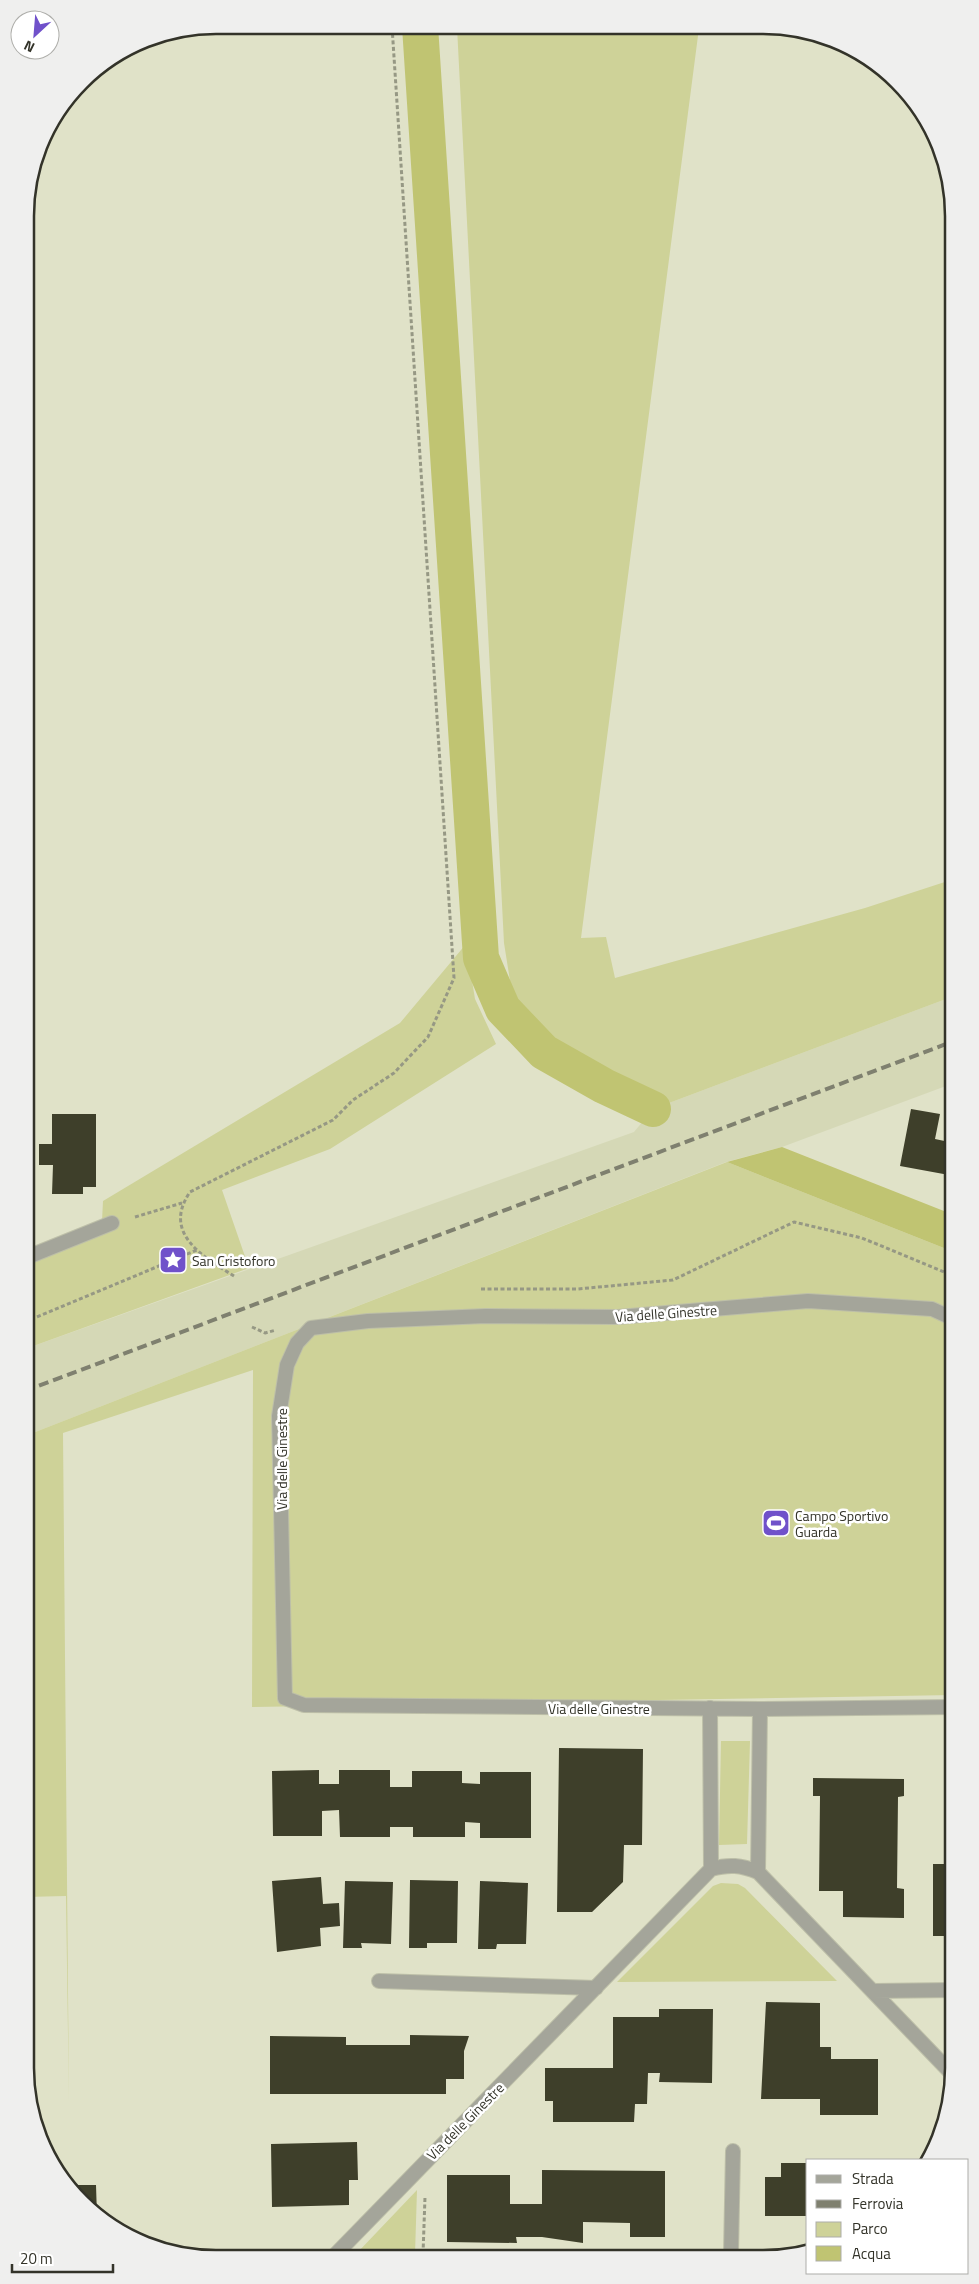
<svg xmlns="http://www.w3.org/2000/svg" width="979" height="2284" viewBox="0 0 979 2284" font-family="'Titillium Web',sans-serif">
	<rect width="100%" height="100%" fill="#e0e2c8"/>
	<path fill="#d5d8b6" d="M 954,996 L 954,1083 L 782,1147 L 726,1162 L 25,1436 L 25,1349 L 634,1132 L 653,1109 Z"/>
	<path fill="#ced298" d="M 457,27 L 699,28 L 581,938 L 606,937 L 615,978 L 865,908 L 954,879 L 954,996 L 661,1106 L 556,1050 L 522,1015 L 511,987 L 504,943 Z
		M 466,944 L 475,999 L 496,1044 L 330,1149 L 222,1190 L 249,1268 L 25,1349 L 25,1251 L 102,1221 L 103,1201 L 400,1023 Z
		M 727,1162 L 954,1252 L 954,1695 L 252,1707 L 253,1370 L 63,1433 L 69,2102 L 66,1896 L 25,1897 L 25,1436 Z
		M 721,1741 L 750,1741 L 747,1844 L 719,1845 Z
		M 721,1883 L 738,1884 L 745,1888 L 837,1981 L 617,1982 L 713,1886 Z
		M 417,2190 L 415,2254 L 356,2255 L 357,2253 Z"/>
	<path fill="#c0c472" d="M 782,1147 L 954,1215 L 954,1252 L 727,1162 Z"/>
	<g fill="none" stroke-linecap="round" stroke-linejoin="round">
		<path stroke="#c0c472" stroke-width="36" d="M 420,26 L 481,958 L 503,1009 L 544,1052 L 604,1086 L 653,1109"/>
	</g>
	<path fill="#3e3f2a" d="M 911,1109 L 940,1114 L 935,1139 L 954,1143 L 949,1175 L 900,1166 Z
		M 52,1114 L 96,1114 L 96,1187 L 83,1187 L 83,1194 L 52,1194 L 53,1165 L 39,1165 L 39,1144 L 52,1144 Z
		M 25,1144 L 27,1144 L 28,1185 L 25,1185 Z
		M 559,1748 L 643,1749 L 642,1845 L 624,1845 L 623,1882 L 592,1912 L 557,1912 Z
		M 319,1770 L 319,1784 L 339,1784 L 339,1770 L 390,1770 L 390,1787 L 412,1787 L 412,1771 L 462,1771 L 462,1783 L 480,1784 L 480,1772 L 531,1772 L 531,1838 L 480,1838 L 480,1823 L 465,1822 L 465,1837 L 413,1837 L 413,1827 L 390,1827 L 390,1837 L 340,1837 L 339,1810 L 322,1811 L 322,1836 L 273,1836 L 272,1771 Z
		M 813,1778 L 904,1779 L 904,1796 L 898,1797 L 897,1888 L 904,1889 L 904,1918 L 843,1917 L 843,1891 L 819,1891 L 820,1796 L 813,1796 Z
		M 950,1783 L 954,1783 L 954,1845 L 949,1845 Z
		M 933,1864 L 954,1864 L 954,1936 L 933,1936 Z
		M 321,1877 L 323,1904 L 339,1903 L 340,1926 L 320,1928 L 321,1946 L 277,1952 L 272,1881 Z
		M 410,1880 L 458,1881 L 457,1943 L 427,1943 L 427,1948 L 409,1948 Z
		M 345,1881 L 393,1882 L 391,1944 L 361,1943 L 362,1948 L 343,1948 Z
		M 480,1881 L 528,1883 L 526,1944 L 497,1944 L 496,1949 L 478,1949 Z
		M 766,2002 L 820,2003 L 820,2047 L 831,2047 L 831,2059 L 878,2059 L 878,2115 L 820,2115 L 820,2099 L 761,2099 Z
		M 659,2009 L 713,2009 L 712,2083 L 659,2082 L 660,2073 L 648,2073 L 647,2104 L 635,2104 L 634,2122 L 553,2122 L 553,2101 L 545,2101 L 545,2068 L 613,2068 L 613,2017 L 659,2017 Z
		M 410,2035 L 469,2036 L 464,2051 L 464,2079 L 446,2079 L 446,2094 L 270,2094 L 270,2036 L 346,2037 L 346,2045 L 410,2045 Z
		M 357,2142 L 358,2180 L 349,2180 L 349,2205 L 272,2207 L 271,2144 Z
		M 781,2163 L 808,2163 L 808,2216 L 765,2216 L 765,2177 L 781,2177 Z
		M 542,2170 L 665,2171 L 665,2237 L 630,2237 L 630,2223 L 583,2222 L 583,2243 L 542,2237 L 516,2237 L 517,2243 L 447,2242 L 447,2175 L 510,2175 L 510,2204 L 542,2204 Z
		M 68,2185 L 96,2185 L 97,2216 L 90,2211 Z"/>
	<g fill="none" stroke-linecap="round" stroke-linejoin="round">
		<defs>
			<path id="minor" d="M 25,1258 L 112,1223
				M 954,1707 L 760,1709 L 304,1705 L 285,1698 L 279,1416 L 287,1365 L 297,1343 L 311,1328 L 368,1321 L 486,1316 L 618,1317 L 808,1301 L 932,1309 L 954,1319
				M 710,1708 L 711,1869
				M 758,1872 L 760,1709
				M 379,1981 L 596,1988
				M 873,1991 L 954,1990
				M 731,2253 L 733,2151
				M 335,2255 L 711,1869 C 729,1864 741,1865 758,1872 L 954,2076"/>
		</defs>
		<use href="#minor" stroke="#bdbfa8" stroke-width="16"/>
		<path stroke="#969884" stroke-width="3" stroke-dasharray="4 2.5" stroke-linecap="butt" d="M 135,1217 L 182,1203
			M 234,1276 C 202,1256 162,1233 190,1192 L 333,1120 L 353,1100 L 394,1073 L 428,1037 L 454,978 L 392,26
			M 481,1289 L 578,1289 L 673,1280 L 794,1222 L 862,1238 L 954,1276
			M 25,1322 L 197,1250
			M 252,1327 L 265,1333 L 276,1330
			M 423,2254 L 425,2197"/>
		<use href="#minor" stroke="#a4a59a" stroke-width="14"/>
		<path stroke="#7f806f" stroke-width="4" stroke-dasharray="10 5" stroke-linecap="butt" d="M 25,1391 L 954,1041"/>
	</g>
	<defs>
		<symbol id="sight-square" viewBox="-11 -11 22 22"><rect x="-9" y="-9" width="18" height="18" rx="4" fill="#7051ca" stroke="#fff"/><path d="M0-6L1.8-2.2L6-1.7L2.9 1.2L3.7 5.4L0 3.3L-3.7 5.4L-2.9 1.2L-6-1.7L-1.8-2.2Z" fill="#fff"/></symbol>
		<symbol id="stadium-square" viewBox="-11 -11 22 22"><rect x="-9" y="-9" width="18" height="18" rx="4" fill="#7051ca" stroke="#fff"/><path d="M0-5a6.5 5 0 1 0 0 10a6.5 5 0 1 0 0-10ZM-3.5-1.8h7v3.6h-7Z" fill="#fff"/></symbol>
	</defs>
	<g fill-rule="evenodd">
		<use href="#sight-square" x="157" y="1244" width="32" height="32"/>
		<use href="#stadium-square" x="760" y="1507" width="32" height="32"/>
	</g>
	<g text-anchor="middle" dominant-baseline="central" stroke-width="5" stroke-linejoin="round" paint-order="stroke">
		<g font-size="14" fill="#333329" stroke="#fff" text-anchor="start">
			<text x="192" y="1260">San Cristoforo</text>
			<text x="795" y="1515">Campo Sportivo<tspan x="795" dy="16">Guarda</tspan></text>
		</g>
		<g font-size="14" fill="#333329" stroke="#fff">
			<text transform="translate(666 1313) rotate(-4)">Via delle Ginestre</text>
			<text transform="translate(281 1459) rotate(-90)">Via delle Ginestre</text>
			<text x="599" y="1708">Via delle Ginestre</text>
			<text transform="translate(465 2121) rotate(-45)">Via delle Ginestre</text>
		</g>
	</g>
	<path d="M0 0H979V2284H0ZM216 34H763A182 182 0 0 1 945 216V2068A182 182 0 0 1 763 2250H216A182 182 0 0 1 34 2068V216A182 182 0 0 1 216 34Z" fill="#efefee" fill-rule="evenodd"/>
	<path fill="none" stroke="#333329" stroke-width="2.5" d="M216 34H763A182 182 0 0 1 945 216V2068A182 182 0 0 1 763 2250H216A182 182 0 0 1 34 2068V216A182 182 0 0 1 216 34Z"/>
	<rect x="806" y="2159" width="162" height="115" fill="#ffffff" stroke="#adada9"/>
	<rect x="816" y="2175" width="25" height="8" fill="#a4a59a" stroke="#adada9"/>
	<text x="852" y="2184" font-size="15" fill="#333329">Strada</text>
	<rect x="816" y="2200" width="25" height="8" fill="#7f806f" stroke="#adada9"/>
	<text x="852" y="2209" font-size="15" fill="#333329">Ferrovia</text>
	<rect x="816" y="2222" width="25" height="15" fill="#ced298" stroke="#adada9"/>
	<text x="852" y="2234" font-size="15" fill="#333329">Parco</text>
	<rect x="816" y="2246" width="25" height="15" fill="#c0c472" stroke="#adada9"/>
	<text x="852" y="2259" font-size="15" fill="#333329">Acqua</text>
	<g transform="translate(35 35) rotate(206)"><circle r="24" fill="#ffffff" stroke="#adada9"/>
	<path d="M0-4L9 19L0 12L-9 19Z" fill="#7051ca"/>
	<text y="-8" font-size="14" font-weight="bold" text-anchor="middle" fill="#333329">N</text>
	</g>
	<path d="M12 2264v8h101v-8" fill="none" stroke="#333329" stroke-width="2.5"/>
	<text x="20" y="2264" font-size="15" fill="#333329" stroke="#ffffff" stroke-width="4" paint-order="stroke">20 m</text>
</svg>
